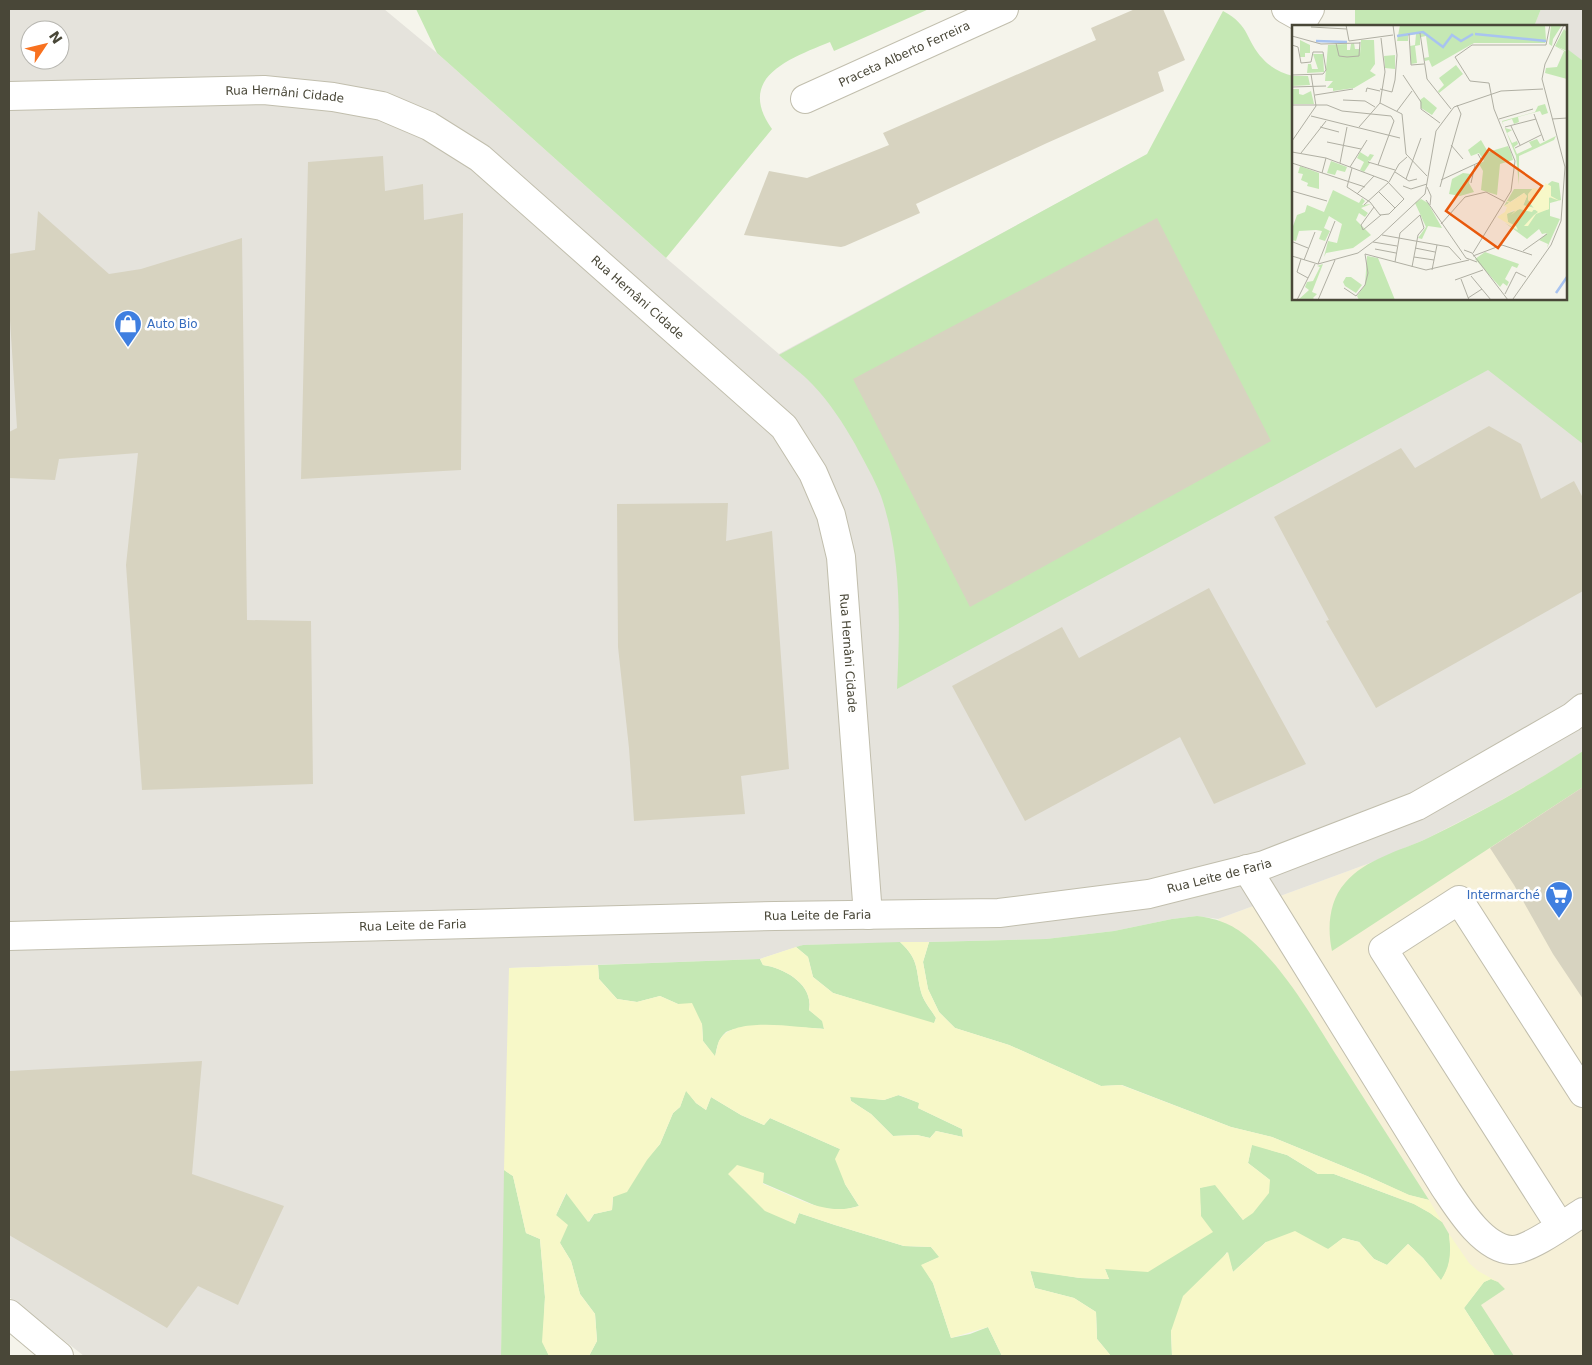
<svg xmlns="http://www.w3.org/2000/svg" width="1592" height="1365" viewBox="0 0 1592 1365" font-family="'DejaVu Sans',sans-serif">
	<rect width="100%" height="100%" fill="#f5f4eb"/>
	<path fill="#f6f0d7" d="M 1583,751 L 1583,1356 L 1495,1356 L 1218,919 L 1370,863 L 1426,839 L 1498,802 Z"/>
	<path fill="#e5e3dc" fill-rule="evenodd" d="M 9,9 L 384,9 L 437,53 L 666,258 L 779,354 L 1122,168 L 1293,299 L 1566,299 L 1566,26 L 1534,26 L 1541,9 L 1583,9 L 1583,751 L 1554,770 L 1498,802 L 1426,839 L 1370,863 L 1218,919 L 1197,916 L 1172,919 L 1114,931 L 1046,939 L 803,945 L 760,959 L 510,968 L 501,1356 L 84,1356 L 9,1297 ZM 30,30 L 60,30 L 60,60 L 30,60 Z"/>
	<path fill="#c5e8b4" d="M 416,9 L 929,9 L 834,51 L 830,42 C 791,58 735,77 772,129 L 666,258 L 437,53 Z
		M 1355,9 L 1541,9 L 1535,24 L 1537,26 L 1355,26 Z
		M 1223,11 C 1251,26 1245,40 1263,59 C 1271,68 1282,73 1293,76 L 1293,299 L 1566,299 L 1566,48 L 1583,61 L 1583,444 L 1488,370 L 897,689 C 900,624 902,557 881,496 C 874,478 864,461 855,444 C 843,423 830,403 813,385 C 803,374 790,365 779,355 L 1147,154 Z
		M 1583,751 L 1583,787 L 1332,951 C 1327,928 1329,901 1345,883 C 1365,859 1400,851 1428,838 C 1481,812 1533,784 1583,751 Z
		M 1197,916 C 1220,919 1234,925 1251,940 C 1285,970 1309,1012 1333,1050 C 1365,1100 1397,1150 1429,1200 L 1409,1195 L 1367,1176 L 1272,1137 L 1231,1127 L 1122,1085 L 1101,1086 L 1009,1045 L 955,1028 L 939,1012 L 928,989 L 923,962 L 929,942 L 1046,939 L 1114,931 L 1172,919 Z
		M 900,942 C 921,961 915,972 922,995 C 925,1003 932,1011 936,1018 L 934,1024 L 833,993 L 813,977 L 808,957 L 796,947 L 803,945 Z
		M 760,959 L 763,965 C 785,968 814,985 809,1010 L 823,1021 L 824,1029 C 808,1028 737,1024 726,1032 C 718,1039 717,1047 715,1057 L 703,1041 L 702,1024 L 678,1004 L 660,996 L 637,1002 L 617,999 L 599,979 L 598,965 Z
		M 686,1090 L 696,1103 L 706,1110 L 711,1097 L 741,1115 L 764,1125 L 770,1118 L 840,1149 L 845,1184 L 859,1206 L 843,1210 L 821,1208 L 763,1183 L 737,1165 L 795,1224 L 799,1213 L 835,1225 L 904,1246 L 931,1247 L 940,1257 L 922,1265 L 933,1283 L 951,1338 L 970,1334 L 988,1327 L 1002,1356 L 589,1356 L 597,1341 L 595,1314 L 580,1294 L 571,1261 L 560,1243 L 556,1215 L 567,1192 L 589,1222 L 594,1214 L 612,1210 L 613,1197 L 660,1144 L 673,1113 L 680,1107 Z
		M 898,1095 L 920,1103 L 918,1108 L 962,1129 L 963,1137 L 936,1131 L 930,1138 L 917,1135 L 893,1136 L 871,1114 L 851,1101 L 850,1096 L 884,1100 Z
		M 1252,1144 L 1287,1155 L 1318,1174 L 1334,1174 L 1414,1204 L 1430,1213 L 1442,1222 L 1449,1234 L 1451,1253 L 1448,1268 L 1441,1281 L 1423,1258 L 1408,1244 L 1387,1265 L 1374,1259 L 1359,1242 L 1343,1238 L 1329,1249 L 1266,1242 L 1233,1272 L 1227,1252 L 1171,1331 L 1172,1356 L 1111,1356 L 1097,1339 L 1096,1312 L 1074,1298 L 1035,1288 L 1030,1270 L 1080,1278 L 1109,1279 L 1105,1269 L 1201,1216 L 1199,1188 L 1215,1184 L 1243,1220 L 1270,1180 L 1248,1163 Z
		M 504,1170 L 513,1176 L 526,1233 L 540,1239 L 545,1297 L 543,1342 L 549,1356 L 501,1356 Z
		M 1491,1279 L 1498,1282 L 1505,1289 L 1481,1305 L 1514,1356 L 1495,1356 L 1464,1308 L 1484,1282 Z"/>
	<path fill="#f7f8c8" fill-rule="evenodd" d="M 900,942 L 929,942 L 923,962 L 928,989 L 939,1012 L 955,1028 L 1009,1045 L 1101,1086 L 1121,1085 L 1231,1127 L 1272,1137 L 1367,1176 L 1409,1195 L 1429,1200 L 1442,1222 L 1430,1213 L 1414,1204 L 1334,1174 L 1318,1174 L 1287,1155 L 1252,1145 L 1248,1163 L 1270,1180 L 1269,1193 L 1253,1213 L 1243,1220 L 1215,1185 L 1200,1188 L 1201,1216 L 1213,1232 L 1148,1272 L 1105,1269 L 1109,1279 L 1080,1278 L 1030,1271 L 1035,1288 L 1074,1298 L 1096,1312 L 1097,1339 L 1111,1356 L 1002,1356 L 988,1327 L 951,1338 L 933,1283 L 921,1265 L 939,1257 L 931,1247 L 904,1246 L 835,1225 L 799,1213 L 795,1224 L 765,1211 L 728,1174 L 737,1165 L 764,1173 L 763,1184 C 794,1196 825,1217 859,1206 L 845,1184 L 835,1159 L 840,1149 L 770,1118 L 764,1125 L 741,1115 L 711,1097 L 706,1110 L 696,1103 L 686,1091 L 680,1107 L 673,1113 L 660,1144 L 647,1160 L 627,1192 L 613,1197 L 612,1210 L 594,1214 L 588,1222 L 566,1193 L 556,1215 L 568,1225 L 560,1243 L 571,1261 L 580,1294 L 595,1314 L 597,1341 L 589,1356 L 549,1356 L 542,1342 L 545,1297 L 540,1239 L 526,1233 L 513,1176 L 504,1170 L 509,968 L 598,965 L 599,979 L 617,999 L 637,1002 L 660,996 L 678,1004 L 692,1003 L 702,1024 L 703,1041 L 715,1056 C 717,1051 717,1042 721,1038 C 737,1016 799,1028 824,1029 L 822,1021 L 809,1010 C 814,985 785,968 763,965 L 760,959 L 796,947 L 808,957 L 813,977 L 833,993 L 934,1023 L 936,1018 C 932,1011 925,1003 922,995 C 915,972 921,961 900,942 ZM 899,1095 L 919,1103 L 918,1108 L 962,1129 L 963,1137 L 936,1131 L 930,1138 L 917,1135 L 893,1136 L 871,1114 L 851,1101 L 850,1097 L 884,1100 Z
		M 1295,1231 L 1328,1249 L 1343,1238 L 1359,1242 L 1374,1259 L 1387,1265 L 1408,1244 L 1423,1258 L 1441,1280 C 1451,1265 1451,1252 1449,1234 L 1469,1263 L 1478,1271 L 1498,1282 L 1491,1279 L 1484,1282 L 1464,1308 L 1495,1356 L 1172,1356 L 1171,1331 L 1183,1296 L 1228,1252 L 1233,1272 L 1266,1242 Z"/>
	<path fill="#d7d3c0" d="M 1135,9 L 1163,9 L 1185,60 L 1158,72 L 1164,91 L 1047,143 L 916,204 L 920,213 L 845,246 L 841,247 L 744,235 L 769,171 L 807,178 L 889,145 L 883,133 L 1096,40 L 1091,28 Z
		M 383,156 L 385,191 L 423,184 L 424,220 L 463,213 L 461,470 L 301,479 L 308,162 Z
		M 38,211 L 109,274 L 141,269 L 242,238 L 247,620 L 311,621 L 313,784 L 142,790 L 126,565 L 138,453 L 59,459 L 55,480 L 9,478 L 9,432 L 17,428 L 9,305 L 9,254 L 35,250 Z
		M 1157,218 L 1271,441 L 970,607 L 853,379 Z
		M 1489,426 L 1521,444 L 1541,499 L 1574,481 L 1583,498 L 1583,591 L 1376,708 L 1326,621 L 1329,620 L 1274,517 L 1401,448 L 1415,468 Z
		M 728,503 L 726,541 L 772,531 L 789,769 L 741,776 L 745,814 L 634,821 L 629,748 L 618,647 L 617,504 Z
		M 1209,588 L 1306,764 L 1214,804 L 1180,737 L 1025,821 L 952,686 L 1062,627 L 1079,658 Z
		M 1583,787 L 1583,999 L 1553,954 L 1514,885 L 1490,848 Z
		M 202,1061 L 192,1174 L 284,1206 L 238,1305 L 198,1286 L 167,1328 L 9,1235 L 9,1071 Z"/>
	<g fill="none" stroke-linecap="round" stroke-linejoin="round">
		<defs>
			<g id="minor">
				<path d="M 1286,9 L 1304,19 L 1310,9"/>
				<path id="s1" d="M 9,96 L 264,90 L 333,97 L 382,106 L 429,126 L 480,158 L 784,427 L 813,473 L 831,515 L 841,557 L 868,915"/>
				<path id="s2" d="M 805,99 L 1004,9"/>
				<path d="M 1247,869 L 1445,1188 C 1459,1209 1483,1248 1511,1250 C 1528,1251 1569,1221 1583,1212"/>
				<path id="s3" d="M 9,936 L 775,916 L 999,913 L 1149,894 L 1264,865 L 1417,806 L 1572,717 L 1583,708"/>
				<path d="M 1560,1226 L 1383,949 L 1459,900 L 1583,1093"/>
				<path d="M 9,1314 L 59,1356"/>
			</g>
		</defs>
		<use href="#minor" stroke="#c1bead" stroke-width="30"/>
		<use href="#minor" stroke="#fff" stroke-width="28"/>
	</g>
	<defs>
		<symbol id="shop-pin" viewBox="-11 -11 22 30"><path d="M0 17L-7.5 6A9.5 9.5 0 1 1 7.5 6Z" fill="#3f7fe0" stroke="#fff"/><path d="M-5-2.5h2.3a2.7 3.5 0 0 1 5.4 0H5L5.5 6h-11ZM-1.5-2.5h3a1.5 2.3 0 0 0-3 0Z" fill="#fff"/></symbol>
		<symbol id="supermarket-pin" viewBox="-11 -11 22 30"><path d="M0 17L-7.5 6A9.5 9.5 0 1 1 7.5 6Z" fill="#3f7fe0" stroke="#fff"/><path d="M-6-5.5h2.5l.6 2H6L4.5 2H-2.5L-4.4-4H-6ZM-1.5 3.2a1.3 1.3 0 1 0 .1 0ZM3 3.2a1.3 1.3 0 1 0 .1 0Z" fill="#fff"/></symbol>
	</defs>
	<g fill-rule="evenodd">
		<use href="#shop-pin" x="112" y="308" width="32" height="43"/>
		<use href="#supermarket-pin" x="1543" y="879" width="32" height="43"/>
	</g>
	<g text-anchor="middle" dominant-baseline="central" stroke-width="5" stroke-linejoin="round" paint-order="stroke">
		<g font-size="12" fill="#494738" stroke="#fff">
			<text stroke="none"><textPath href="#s2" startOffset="109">Praceta Alberto Ferreira</textPath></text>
			<text stroke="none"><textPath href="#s1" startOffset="276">Rua Hernâni Cidade</textPath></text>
			<text stroke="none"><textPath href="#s1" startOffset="696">Rua Hernâni Cidade</textPath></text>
			<text stroke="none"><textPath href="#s1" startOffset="1131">Rua Hernâni Cidade</textPath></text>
			<text stroke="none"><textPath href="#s3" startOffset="1214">Rua Leite de Faria</textPath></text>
			<text stroke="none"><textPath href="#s3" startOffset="809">Rua Leite de Faria</textPath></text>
			<text stroke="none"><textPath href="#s3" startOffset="404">Rua Leite de Faria</textPath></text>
		</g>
		<g font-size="12" fill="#366cbe" stroke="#fff" text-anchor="start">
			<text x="147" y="324">Auto Bio</text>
			<text x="1540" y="895" text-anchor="end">Intermarché</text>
		</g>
	</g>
	<g transform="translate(1292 25)">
		<rect width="275" height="275" fill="#f5f4eb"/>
		<path d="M 108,0 L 253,0 L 254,15 L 253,18 L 182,18 L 140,42 L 137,35 L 133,36 L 132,33 L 137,32 L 134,11 L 129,12 L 128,8 L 128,20 L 123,21 L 125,38 L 119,39 L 118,21 L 123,20 L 124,9 L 116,10 L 116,16 L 105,16 ZM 259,0 L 270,0 L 261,14 L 260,21 L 257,19 ZM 272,4 L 275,7 L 275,26 L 266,22 L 275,27 L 275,54 L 253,48 L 254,43 L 265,42 L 272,26 L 263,21 ZM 8,15 L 18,20 L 18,28 L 13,28 L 13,32 L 8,32 ZM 69,15 L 82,15 L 83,39 L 78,46 L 84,50 L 62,63 L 41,66 L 41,63 L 35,63 L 41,56 L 33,56 L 36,20 L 55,19 L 55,25 L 58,25 L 59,19 L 62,18 L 63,24 L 67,24 L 68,29 ZM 21,29 L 31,29 L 32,47 L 15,48 L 16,39 L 19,39 L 20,44 L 26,44 ZM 103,30 L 103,44 L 93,43 L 92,31 ZM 164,40 L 171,49 L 147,68 L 146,66 L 152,60 L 147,53 ZM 0,51 L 16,51 L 18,60 L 0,61 ZM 0,64 L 7,64 L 7,69 L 11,70 L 19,66 L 22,79 L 0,79 ZM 132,72 L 145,83 L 140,90 L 129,83 L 128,75 ZM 253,79 L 256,88 L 250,90 L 248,86 L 226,92 L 227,97 L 222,99 L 220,94 L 210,97 L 213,103 L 220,105 L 215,108 L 220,118 L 225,116 L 226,119 L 222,122 L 225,129 L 240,122 L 237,117 L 245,114 L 248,119 L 264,111 L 262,115 L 227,131 L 227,160 L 224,131 L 210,96 L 243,87 L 246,81 ZM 189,115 L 196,127 L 216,121 L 219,127 L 221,135 L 208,139 L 205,170 L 189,165 L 191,146 L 187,139 L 192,136 L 187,128 L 179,131 L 176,125 ZM 68,127 L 76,132 L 78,129 L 82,130 L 78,136 L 76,135 L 78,138 L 72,147 L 68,145 L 72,137 L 65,133 ZM 39,136 L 55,142 L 53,147 L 45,145 L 43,150 L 35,148 ZM 8,141 L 27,148 L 27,164 L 15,161 L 16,158 L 9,155 L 11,149 L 6,148 ZM 171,148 L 179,149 L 177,158 L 182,167 L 168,171 L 157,169 L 160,154 ZM 260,156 L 267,158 L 269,175 L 258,178 L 258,191 L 268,194 L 255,223 L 256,219 L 247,215 L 255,208 L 250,209 L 247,204 L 235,214 L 213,198 L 225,205 L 216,197 L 214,189 L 228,184 L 248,185 L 253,180 L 249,177 L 249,175 L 254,174 L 253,185 L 257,184 L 256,173 L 259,172 L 256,159 ZM 222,164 L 242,164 L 237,177 L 242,183 L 231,181 L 235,171 L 232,168 L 212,181 ZM 41,165 L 67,178 L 70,173 L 73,176 L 70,180 L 79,179 L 69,183 L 76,188 L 73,192 L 67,188 L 64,195 L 79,210 L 61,223 L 34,228 L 32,232 L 36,216 L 45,218 L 50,199 L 37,191 L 32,203 L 38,206 L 33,216 L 27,214 L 30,206 L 24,205 L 7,206 L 4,216 L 0,215 L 0,204 L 5,190 L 13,187 L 15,180 L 32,187 ZM 129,174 L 136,178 L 150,203 L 136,201 L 130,214 L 126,213 L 134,202 L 123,178 ZM 193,227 L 227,239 L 225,243 L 220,241 L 213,254 L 217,257 L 215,261 L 211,258 L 208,262 L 183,234 ZM 75,231 L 86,233 L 103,275 L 67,275 L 65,271 L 73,260 ZM 31,239 L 20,267 L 25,269 L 21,273 L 23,275 L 6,275 L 17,265 L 13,262 L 15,257 L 21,256 L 28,242 L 25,241 ZM 54,252 L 59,252 L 70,260 L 64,268 L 53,261 L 51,257 Z" fill="#c5e8b4"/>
		<path d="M 253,158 L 259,161 L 259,171 L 268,176 L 257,172 L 257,184 L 244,189 L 236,201 L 232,201 L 242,190 L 246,187 L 242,184 L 240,187 L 227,184 L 219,190 L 223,186 L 221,185 L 215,189 L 216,197 L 224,201 L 226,205 L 205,192 L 213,187 L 215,182 L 212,181 L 218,178 L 215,177 L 215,176 L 219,177 L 239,163 L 232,168 L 235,171 L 231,180 L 242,183 L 236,175 L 236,169 L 241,163 L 252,165 Z" fill="#f7f8c8"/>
		<path fill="none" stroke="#a8c3f0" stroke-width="2.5" d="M 183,9 L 254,16M 105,11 L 131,7 L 151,22 L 160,10 L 169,16 L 181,9M 24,16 L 55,17M 264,268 L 275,252"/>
		<path fill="none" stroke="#b0afa3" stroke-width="1" d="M 54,0 L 57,16 L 101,10M 19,2 L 55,4M 128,8 L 135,54 L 159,84M 117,9 L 119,40 L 132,39M 0,11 L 29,19 L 68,18M 44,18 L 47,31 L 55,32 L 67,31 L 68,17M 0,20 L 6,22 L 9,38 L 19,37 L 21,27 L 31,27 L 34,45 L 31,49 L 0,50M 19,49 L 24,81M 111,50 L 129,77 L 129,84 L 148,98M 0,62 L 34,61M 88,64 L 100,67 L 103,55 L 105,30 L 101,0M 74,67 L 75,63 L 88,66M 23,70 L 61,64M 51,75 L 73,76 L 83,82M 88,78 L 110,89 L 114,129 L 135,151M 0,80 L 35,80 L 50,86 L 99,91 L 102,96 L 86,140M 105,86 L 120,66M 242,89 L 252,116M 19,91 L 108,113M 207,94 L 241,84M 260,94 L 275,93M 219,101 L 228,120M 28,102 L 47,107M 67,102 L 88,78 L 93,47 L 89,13M 213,102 L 244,94M 0,116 L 24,81M 35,117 L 69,124M 159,120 L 171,134M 223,123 L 249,110M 0,127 L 34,133 L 95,156 L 112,174 L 97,189 L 88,190 L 78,177 L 55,162 L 60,143M 9,128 L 34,96M 76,137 L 103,145M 0,138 L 73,162M 48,138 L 55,102M 58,142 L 75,115M 103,147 L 117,156 L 125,154M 30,148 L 34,133M 114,154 L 129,113M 149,155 L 190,136 L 186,129M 179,158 L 183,140M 111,161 L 119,164 L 135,159M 135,162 L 139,171 L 138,180M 148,162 L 169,89 L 165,80M 0,166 L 35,176M 87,167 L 103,183M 65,169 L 82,151M 134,175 L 174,233 L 185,237M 72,180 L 97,157 L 107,139 L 115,132M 82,182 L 69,200 L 71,205 L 89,190M 149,199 L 173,172 L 194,167 L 213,177M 90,210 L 157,222 L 169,235M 1,217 L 16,223M 81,217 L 105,221M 123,223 L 143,227M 83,224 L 104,228M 172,225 L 180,228 L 216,275M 231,226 L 255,209M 181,228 L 219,166 L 223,136 L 202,84 L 197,58 L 178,56 L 163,32 L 180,20 L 254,20 L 258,0M 73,229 L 134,245 L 177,235M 0,231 L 26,239 L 66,228 L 86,213 L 133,169 L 144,106 L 162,82 L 209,66 L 251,64M 181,231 L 210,220 L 240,230M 122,232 L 142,235M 9,234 L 5,247 L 16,253M 12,235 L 23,207M 103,237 L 108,208 L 128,190 L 132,203 L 126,210 L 120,242M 26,239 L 43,196M 140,245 L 145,220M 179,251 L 199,275M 169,254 L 177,275M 163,255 L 191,245M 52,263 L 64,271 L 73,260 L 76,248 L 73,229M 213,269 L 224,247 L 234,252M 176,273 L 190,264M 221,274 L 259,220 L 269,196 L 273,142 L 250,54 L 253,39 L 272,0M 5,275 L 23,239M 26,275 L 43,235"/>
		<path fill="#e8590c" fill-opacity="0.15" stroke="#e8590c" stroke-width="2.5" d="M 197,124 L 250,161 L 206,223 L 154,186 Z"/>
		<rect width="275" height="275" fill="none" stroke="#494738" stroke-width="2.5"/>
	</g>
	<rect width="1592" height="1365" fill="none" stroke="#494738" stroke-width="20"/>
	<g transform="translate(45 45) rotate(55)"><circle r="24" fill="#ffffff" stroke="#b6b5af"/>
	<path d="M0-4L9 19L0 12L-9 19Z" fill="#f8711f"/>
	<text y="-8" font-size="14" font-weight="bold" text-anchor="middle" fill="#494738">N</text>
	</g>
</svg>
